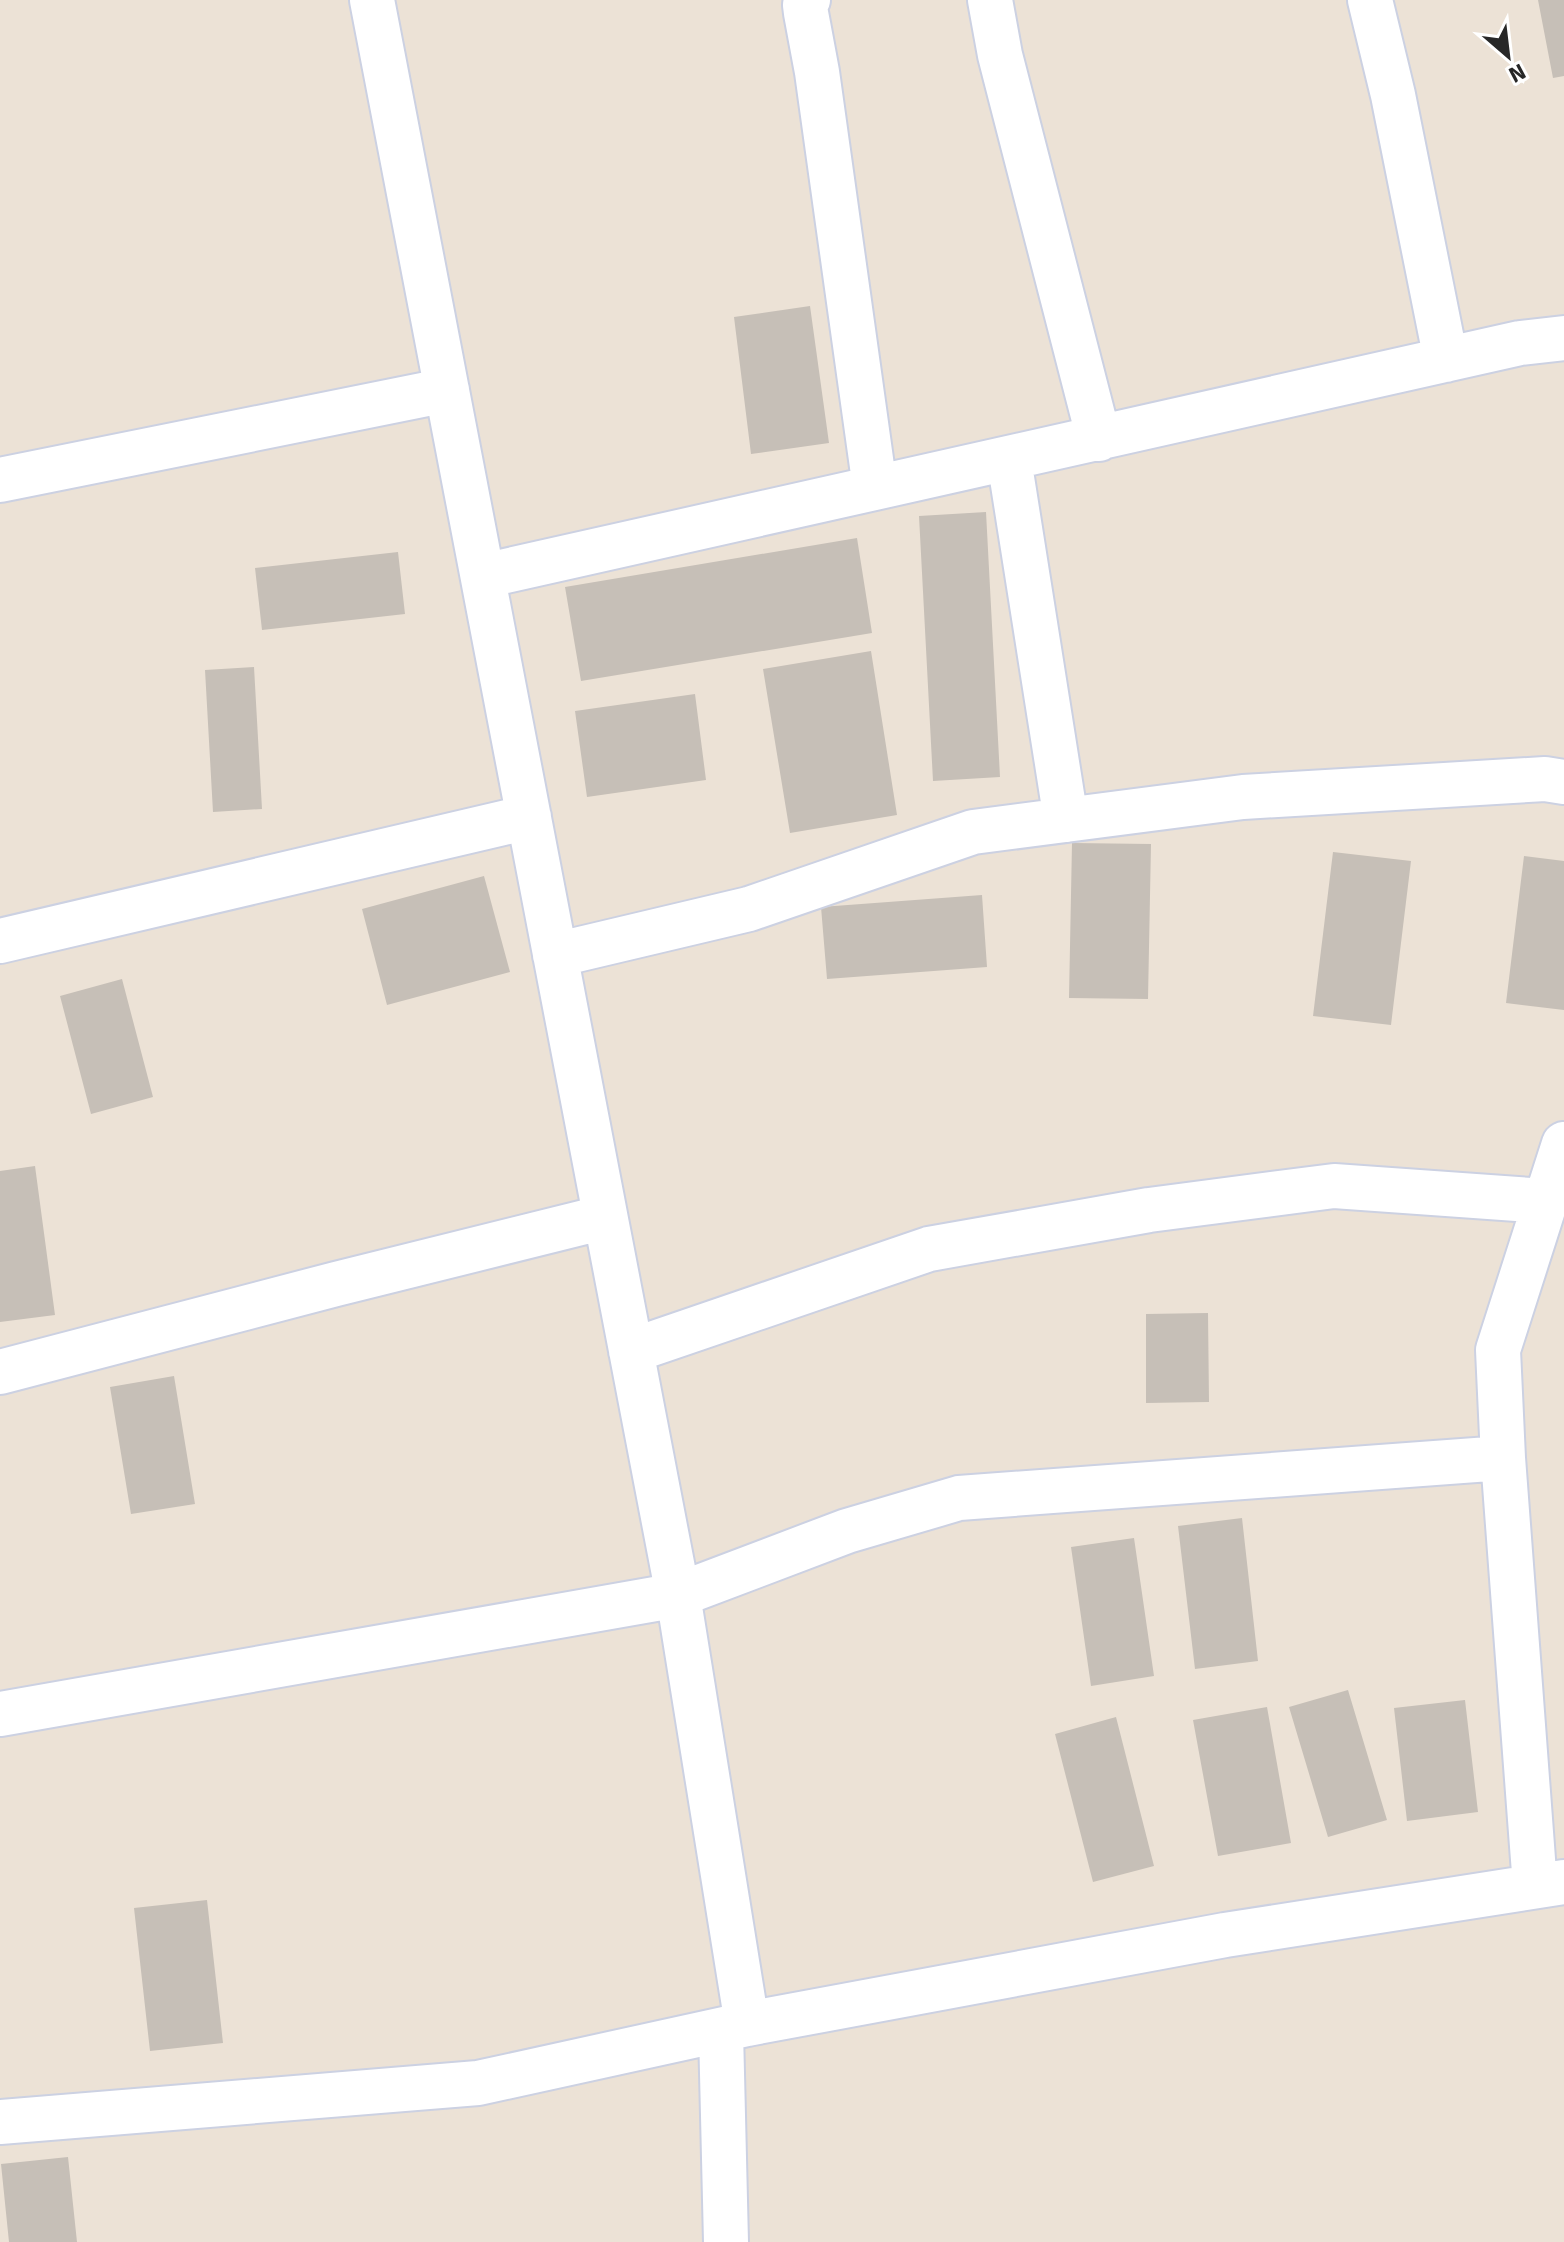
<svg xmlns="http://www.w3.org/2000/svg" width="1564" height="2242" viewBox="0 0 1564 2242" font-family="Signika,sans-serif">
	<rect width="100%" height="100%" fill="#ece2d6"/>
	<path fill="#c6bfb7" d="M 1538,0 L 1564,0 L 1564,76 L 1553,78 Z
		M 810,306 L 829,443 L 751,454 L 734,317 Z
		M 986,512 L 1000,777 L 933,781 L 919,516 Z
		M 857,538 L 872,633 L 581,681 L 565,587 Z
		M 398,552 L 405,614 L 262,630 L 255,568 Z
		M 871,651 L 897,815 L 790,833 L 763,669 Z
		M 254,667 L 262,809 L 213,812 L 205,670 Z
		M 695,694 L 706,780 L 587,797 L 575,711 Z
		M 1072,843 L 1151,844 L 1148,999 L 1069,998 Z
		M 1333,852 L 1411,861 L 1391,1025 L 1313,1016 Z
		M 1524,856 L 1564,861 L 1564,1010 L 1506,1003 Z
		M 484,876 L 510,972 L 387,1005 L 362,909 Z
		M 982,895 L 987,967 L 827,979 L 821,907 Z
		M 122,979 L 153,1097 L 91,1114 L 60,996 Z
		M 35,1166 L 55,1315 L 0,1322 L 0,1171 Z
		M 1208,1313 L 1209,1402 L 1146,1403 L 1146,1314 Z
		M 174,1376 L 195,1504 L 131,1514 L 110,1387 Z
		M 1242,1518 L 1258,1661 L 1195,1669 L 1178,1526 Z
		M 1134,1538 L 1154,1676 L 1091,1686 L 1071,1547 Z
		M 1348,1690 L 1387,1820 L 1328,1837 L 1289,1707 Z
		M 1465,1700 L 1478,1812 L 1407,1821 L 1394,1708 Z
		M 1267,1707 L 1291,1843 L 1218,1856 L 1193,1720 Z
		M 1116,1717 L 1154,1866 L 1093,1882 L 1055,1734 Z
		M 207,1900 L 223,2043 L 150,2051 L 134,1908 Z
		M 68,2157 L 77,2242 L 9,2242 L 1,2164 Z"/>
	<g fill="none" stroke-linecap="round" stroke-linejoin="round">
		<defs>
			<path id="street" d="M 372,0 L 678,1595 L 747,2024
				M 808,0 L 805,5 L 806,13 L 817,72 L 875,488
				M 990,0 L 1000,55 L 1099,439
				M 1370,0 L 1393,95 L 1446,360
				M 1009,459 L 1066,820
				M 0,480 L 447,390
				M 483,576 L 1520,343 L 1564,338
				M 0,941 L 529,817
				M 555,955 L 749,909 L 973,832 L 1243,797 L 1545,779 L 1564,782
				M 631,1351 L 929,1249 L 1149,1210 L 1334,1186 L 1546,1201
				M 0,1372 L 336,1284 L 605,1217
				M 0,1714 L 678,1595 L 847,1531 L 959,1498 L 1503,1458
				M 1535,1886 L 1503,1458 L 1498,1350 L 1564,1144
				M 721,2031 L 726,2242
				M 0,2122 L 478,2083 L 747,2024 L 1225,1935 L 1564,1882"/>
		</defs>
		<use href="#street" stroke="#ccd1e2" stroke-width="48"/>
		<use href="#street" stroke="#fff" stroke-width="44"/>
	</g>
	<g transform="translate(1508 56) rotate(152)" stroke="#ffffff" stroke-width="6" paint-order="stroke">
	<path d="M0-6L14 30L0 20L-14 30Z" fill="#272727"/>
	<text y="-12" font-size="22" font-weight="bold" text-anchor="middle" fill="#272727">N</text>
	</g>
</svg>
